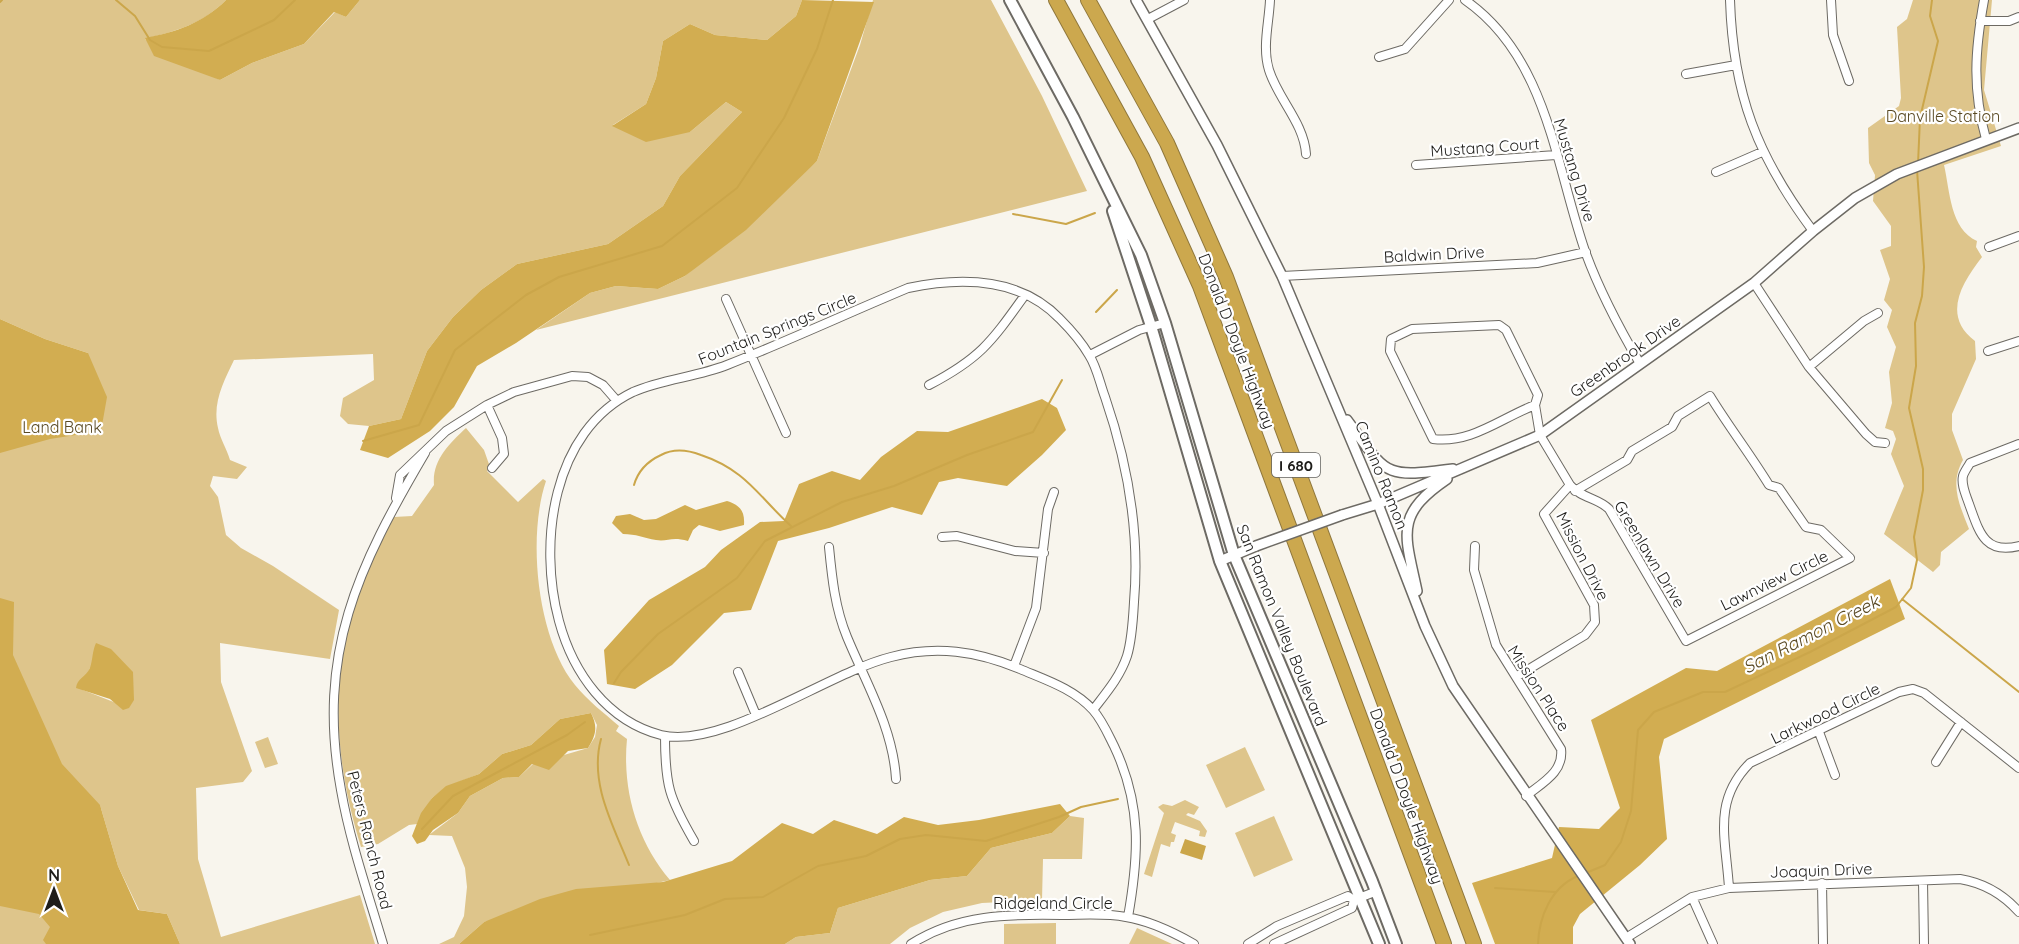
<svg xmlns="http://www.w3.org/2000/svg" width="2019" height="944" viewBox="0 0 2019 944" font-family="Quicksand,sans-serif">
	<rect width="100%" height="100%" fill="#f8f5ed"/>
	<path fill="#dec58b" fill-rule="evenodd" d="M 0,0 L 226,0 C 201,25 178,30 145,39 L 220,80 L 252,63 L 304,44 L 335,12 L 346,17 L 360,0 L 802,0 L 796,16 L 767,40 L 715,35 L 690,24 L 663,41 L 656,78 L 646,104 L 613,125 L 690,132 L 726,102 L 742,112 L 680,176 L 663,206 L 608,244 L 517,264 L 481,290 L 453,317 L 427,351 L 401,419 L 369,426 L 348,424 L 340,416 L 343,398 L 374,380 L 373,354 L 234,360 C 224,381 212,403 218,428 C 220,439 227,449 230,460 L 247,467 L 237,479 L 213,476 L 210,486 L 218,497 L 226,535 L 241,548 L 273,566 L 339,610 L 330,659 L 220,643 L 221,682 L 252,771 L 243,782 L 196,788 L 198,859 L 221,937 L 360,895 L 375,944 L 180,944 L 167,914 L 139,910 L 118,866 L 100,805 L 121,944 L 0,944 L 0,367 L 88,353 L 45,339 L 0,319 ZM 90,668 L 129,708 L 83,690 Z
		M 873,0 L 991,0 L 1042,96 L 1087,191 L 536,330 L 590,293 L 616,286 L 658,289 L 685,276 L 817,161 L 860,45 Z
		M 1913,0 L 1992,0 L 1984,90 L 2001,146 L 1944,165 C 1950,191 1950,229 1977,241 L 1976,247 L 1982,257 C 1961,284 1942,316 1975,341 L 1976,359 L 1952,414 L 1952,430 L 1963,460 C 1949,484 1960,506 1969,529 L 1941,552 L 1940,565 L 1933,572 L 1884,534 L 1904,486 L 1891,454 L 1896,439 L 1893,431 L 1885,428 L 1892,403 L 1889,372 L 1896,347 L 1887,327 L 1892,310 L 1884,300 L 1890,279 L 1880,250 L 1891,246 L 1891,226 L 1873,201 L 1875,175 L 1869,163 L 1868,128 L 1899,106 L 1901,98 L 1897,27 L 1907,19 Z
		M 466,428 L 484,450 L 490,467 L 487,471 L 518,502 L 543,479 L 546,481 C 527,537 537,638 575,685 C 588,701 604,713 619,726 L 616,731 L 627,739 C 622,790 637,841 670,880 L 484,922 L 459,944 L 439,944 L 454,937 L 464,916 L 467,887 L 465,868 L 452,836 L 429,835 L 458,813 L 470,796 L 503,778 L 519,777 L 533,764 L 588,748 L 595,737 L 597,725 L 591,713 L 560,719 L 531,745 L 502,754 L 479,774 L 446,787 L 432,798 L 417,824 L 409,825 L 378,844 L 361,847 C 324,727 331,627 394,517 L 412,516 L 434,485 C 432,460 449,444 466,428 Z
		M 268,737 L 278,764 L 265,768 L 255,742 Z
		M 1245,747 L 1265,790 L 1226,808 L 1206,765 Z
		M 1185,800 L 1199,807 L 1194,815 L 1188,813 L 1186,815 L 1200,821 L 1207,831 L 1205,837 L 1199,836 L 1200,831 L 1175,822 L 1171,833 L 1176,835 L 1174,842 L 1171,842 L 1170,847 L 1161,844 L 1152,877 L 1144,874 L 1164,813 L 1158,807 L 1163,804 L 1172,806 Z
		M 1070,816 L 1084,818 L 1082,859 L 1043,859 L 1042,900 L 982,903 L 943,912 L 910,928 L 890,944 L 785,944 L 796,937 L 830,933 L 838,908 L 930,880 L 967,876 L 991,848 L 1052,833 Z
		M 1274,816 L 1293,860 L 1254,877 L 1235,833 Z
		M 1056,923 L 1056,944 L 1004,944 L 1004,924 Z
		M 1137,928 L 1172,944 L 1129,944 Z"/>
	<path fill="#d2ad51" d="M 226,0 L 360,0 L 346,17 L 334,12 L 304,44 L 252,63 L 220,80 L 154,56 L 145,38 C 176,32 203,23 226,0 Z
		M 802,0 L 874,2 L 817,161 L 746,230 L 685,276 L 658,289 L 616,286 L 590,293 L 516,343 L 477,366 L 454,407 L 430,431 L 388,458 L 360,450 L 369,426 L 401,419 L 427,351 L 453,317 L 481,290 L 517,264 L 608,244 L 663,206 L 680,176 L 742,112 L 726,102 L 690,132 L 646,142 L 612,126 L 646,104 L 656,78 L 663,41 L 690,24 L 715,35 L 767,40 L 796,16 Z
		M 0,319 L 45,339 L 88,353 L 107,397 L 101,431 L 50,439 L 0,453 Z
		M 1042,399 L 1057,408 L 1066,430 L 1042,455 L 1007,486 L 958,478 L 939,482 L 922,515 L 892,507 L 829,528 L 778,541 L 751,610 L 724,613 L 672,665 L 635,689 L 607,684 L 604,650 L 649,600 L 705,567 L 721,550 L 760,522 L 784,521 L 799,484 L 832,471 L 860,480 L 881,457 L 917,431 L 948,432 Z
		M 727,501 C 740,505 745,511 744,525 L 720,531 L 699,525 L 693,530 L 688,541 C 671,536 668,542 656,540 C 644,538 636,534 623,534 L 612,523 L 616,516 L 630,514 L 644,520 L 656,519 L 685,505 L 696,510 Z
		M 1890,579 L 1905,619 L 1664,739 L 1659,757 L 1667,839 L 1640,865 L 1580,914 L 1573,927 L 1573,944 L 1495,944 L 1472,883 L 1552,858 L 1559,827 L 1599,829 L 1620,808 L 1591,720 L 1686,668 L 1717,671 Z
		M 0,598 L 14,602 L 13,655 L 62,764 L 100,805 L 118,866 L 138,910 L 167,914 L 180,944 L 46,944 L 43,940 L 50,927 L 39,914 L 0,906 Z
		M 96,643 L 111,649 L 133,672 L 134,700 L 129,708 L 123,710 L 110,699 L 76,688 C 77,678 86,677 90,668 C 93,659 92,652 96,643 Z
		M 591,713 C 598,727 596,735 588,748 L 568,751 L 549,770 L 532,764 L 519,777 L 503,778 L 470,796 L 458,813 L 433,830 L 425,841 L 417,844 L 412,836 L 421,813 L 432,798 L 446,786 L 479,774 L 502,754 L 531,745 L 560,719 Z
		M 1060,804 L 1070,816 L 1052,833 L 991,848 L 967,876 L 930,880 L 838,908 L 830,933 L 796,937 L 785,944 L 459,944 L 484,922 L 540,899 L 576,889 L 663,882 L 732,861 L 782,823 L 813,834 L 834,820 L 877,834 L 904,817 L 938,825 L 979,820 Z"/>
	<path fill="#cba64a" d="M 1185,839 L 1206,846 L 1202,860 L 1180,853 Z"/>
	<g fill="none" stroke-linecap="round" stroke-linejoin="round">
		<path stroke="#cba64a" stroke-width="2" d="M 116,0 L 135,16 L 150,40 L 162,47 L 209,51 L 274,20 L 295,0
			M 0,2 L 2,0
			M 1918,164 L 1920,118 L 1938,41 L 1930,16 L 1932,0
			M 1013,214 L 1066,224 L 1095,213
			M 1096,312 L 1117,290
			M 363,441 L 419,425 L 455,350 L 526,295 L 559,277 L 662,246 L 737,188 L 784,118 L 817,49 L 833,0
			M 634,485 C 638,471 648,461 661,455 C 674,448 688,450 701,455 C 746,470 759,497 791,526
			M 1902,599 L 2019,692
			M 614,683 L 621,672 L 658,634 L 737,578 L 765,541 L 842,502 L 894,486 L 967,455 L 1033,432 L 1062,380
			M 601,739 C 589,783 613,825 629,865
			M 422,829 L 453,796 L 567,735 L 585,722
			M 1586,873 L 1605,865 L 1621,842 L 1631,811 L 1638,730 L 1654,712 L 1703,692 L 1725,692 L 1810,652 L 1896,607 L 1911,588 L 1917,560 L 1914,537 L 1923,490 L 1923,469 L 1909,408 L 1916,366 L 1915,323 L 1922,296 L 1924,267 L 1917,170
			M 1495,888 L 1555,892
			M 590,935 L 685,915 L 725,899 L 763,897 L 818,866 L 866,856 L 900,839 L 926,835 L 986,841 L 1059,817 L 1081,807 L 1118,799
			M 1538,944 C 1539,917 1551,887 1578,876"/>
		<defs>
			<path id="minor" d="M 1270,0 C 1269,23 1262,47 1269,70 C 1278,99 1304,123 1306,154
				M 1465,0 C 1547,57 1555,164 1585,251 C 1599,290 1618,326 1639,362
				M 1730,0 C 1733,94 1757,156 1813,231
				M 1831,0 L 1833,35 L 1849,81
				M 1984,0 C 1975,50 1972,89 1986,139
				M 1148,19 L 1184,0
				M 1980,21 L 2009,21 L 2019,17
				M 1379,57 L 1405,49 L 1449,0
				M 1686,74 L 1736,65
				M 1416,165 L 1556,155
				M 1716,172 L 1762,152
				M 1989,247 L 2019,236
				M 1282,276 L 1537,263 L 1586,252
				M 1754,283 L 1809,367 L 1866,434 L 1875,442 L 1885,443
				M 726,299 L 786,433
				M 1499,325 L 1506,330 L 1538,395 L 1535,405 C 1501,418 1471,444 1433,439 L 1390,351 L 1391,339 L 1412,329 Z
				M 1988,351 L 2019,341
				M 1090,355 L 1139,330 L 1165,323
				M 1809,367 L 1864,321 L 1878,313
				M 929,385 C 981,358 992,341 1025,295
				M 487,405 L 502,438 L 504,454 L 492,468
				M 1535,405 L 1540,435 L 1570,485 C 1581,498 1598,498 1609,509 L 1686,641 L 1850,558 L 1821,530 L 1806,527 L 1779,488 L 1769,485 C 1750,454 1729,427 1710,396 L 1678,416 L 1672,427 L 1632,451 L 1627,460 L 1575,491
				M 2019,444 L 1970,463 C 1968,467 1964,472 1963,476 C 1961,485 1966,495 1969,504 C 1979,531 1984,555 2019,546
				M 396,498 L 400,475 L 446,431 L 487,405 L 514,392 L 572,376 L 588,377 L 603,385 L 617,401
				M 942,537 L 957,536 L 1015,551 L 1044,553
				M 1475,546 L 1474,570 L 1496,645 L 1561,749 C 1564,772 1542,783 1526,796
				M 829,547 C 832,578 835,608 847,637 C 866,683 893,728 896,779
				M 1014,666 L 1036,608 L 1048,509 L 1054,492
				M 738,672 L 756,715
				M 1516,677 L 1585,635 L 1595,622 L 1594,605 L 1544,514 L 1570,485
				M 1093,710 C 1106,693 1120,677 1127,656 C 1132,640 1133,620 1134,602 C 1140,532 1128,464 1105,397 C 1100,384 1097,367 1089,355 C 1082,343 1070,329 1060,319 C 1020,277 961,277 908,288 C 848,313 788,341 727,365 C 697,377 662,379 633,392 C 552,431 538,543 559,621 C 573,673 607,721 661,735 C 722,750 827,673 891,657 C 936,645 977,651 1020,669 C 1046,680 1074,689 1093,710 C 1102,720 1108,734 1114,746 C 1142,805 1139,855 1128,917
				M 1819,732 L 1835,775
				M 665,736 C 665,785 669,798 694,841
				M 1936,762 L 1961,722
				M 1923,881 L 1924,944
				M 1822,883 L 1823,944
				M 1729,888 C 1726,839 1712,801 1750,763 L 1899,692 L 1913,689 L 1924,693 L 2019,768
				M 1692,897 L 1713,944
				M 1626,938 L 1692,897 L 1729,888 L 1960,879 C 1984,883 2003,894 2019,912
				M 383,944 C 368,893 350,842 341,790 C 316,653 358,567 425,453
				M 911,944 C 958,914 1009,914 1062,915 C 1083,915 1105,913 1126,917 C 1151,921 1173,932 1194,944
				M 1248,944 L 1277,926 L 1348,896 L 1354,900 L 1377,891
				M 1274,944 L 1352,908 L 1354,900"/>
			<path id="tertiary" d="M 1136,0 L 1217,145 L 1282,276 L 1378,504 L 1425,626 L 1453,686 L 1630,944
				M 1347,420 C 1388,476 1383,478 1453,469
				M 1342,515 L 1378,504 L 1540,435 L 1754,283 L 1813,231 L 1855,198 L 1897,174 L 2019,128
				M 1220,561 L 1256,546
				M 1417,591 C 1405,534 1394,515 1447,479"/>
			<path id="secondary" d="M 1010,0 L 1073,117 L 1141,255 L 1165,323 L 1234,555 L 1372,881 L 1396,944
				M 1113,211 L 1151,326 L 1220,561 L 1379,944"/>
			<path id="motorway" d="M 1056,0 L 1142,157 L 1200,286 L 1444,944
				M 1088,0 L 1167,143 L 1226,277 L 1474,944"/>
		</defs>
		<use href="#minor" stroke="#6d6a64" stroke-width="10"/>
		<use href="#tertiary" stroke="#6d6a64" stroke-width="12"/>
		<use href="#secondary" stroke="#6d6a64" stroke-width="14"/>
		<use href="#motorway" stroke="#8f773c" stroke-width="16"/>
		<use href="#minor" stroke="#fff" stroke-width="8"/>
		<use href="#tertiary" stroke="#fff" stroke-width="9"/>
		<use href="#secondary" stroke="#fff" stroke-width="10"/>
		<use href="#motorway" stroke="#cca84e" stroke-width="14"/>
		<defs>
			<path id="tertiary-bridge" d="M 1256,546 L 1342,515"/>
		</defs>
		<use href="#tertiary-bridge" stroke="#6d6a64" stroke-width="12" stroke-linecap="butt"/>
		<use href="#tertiary-bridge" stroke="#fff" stroke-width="9"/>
	</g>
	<g text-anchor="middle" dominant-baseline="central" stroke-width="4.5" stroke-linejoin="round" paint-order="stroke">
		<rect fill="#fff" stroke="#62615f" stroke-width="1.5" x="1272" y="453" width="48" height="24" rx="4.5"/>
		<g font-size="15" font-weight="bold" fill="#1e1d1a">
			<text x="1296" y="465">I 680</text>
		</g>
		<g font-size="16" fill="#594923" stroke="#fff">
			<text x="1943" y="116">Danville Station</text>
			<text x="62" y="427">Land Bank</text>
		</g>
		<g font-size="16" fill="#1e1d1a" stroke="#fff">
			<text transform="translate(1485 147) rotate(-4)">Mustang Court</text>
			<text transform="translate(1575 170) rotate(73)">Mustang Drive</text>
			<text transform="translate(1434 254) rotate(-3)">Baldwin Drive</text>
			<text transform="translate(777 328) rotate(-22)">Fountain Springs Circle</text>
			<text transform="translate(1237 341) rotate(69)">Donald D Doyle Highway</text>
			<text transform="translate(1625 356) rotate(-35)">Greenbrook Drive</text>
			<text transform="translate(1382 475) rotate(68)">Camino Ramon</text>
			<text transform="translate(1650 554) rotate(59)">Greenlawn Drive</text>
			<text transform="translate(1583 556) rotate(63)">Mission Drive</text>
			<text transform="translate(1774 580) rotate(-26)">Lawnview Circle</text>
			<text transform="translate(1282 625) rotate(68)">San Ramon Valley Boulevard</text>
			<text transform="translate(1539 688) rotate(57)">Mission Place</text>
			<text transform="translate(1825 713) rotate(-26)">Larkwood Circle</text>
			<text transform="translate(1407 796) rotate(70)">Donald D Doyle Highway</text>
			<text transform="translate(370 840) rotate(76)">Peters Ranch Road</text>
			<text transform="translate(1821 870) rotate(-2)">Joaquin Drive</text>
			<text x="1053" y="903">Ridgeland Circle</text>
		</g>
		<g font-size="18" font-style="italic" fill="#5a4a24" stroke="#fff">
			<text transform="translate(1811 634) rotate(-27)">San Ramon Creek</text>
		</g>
	</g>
	<g transform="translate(54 890)" stroke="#ffffff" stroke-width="4.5" paint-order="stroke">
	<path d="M0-4.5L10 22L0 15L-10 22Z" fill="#1e1d1a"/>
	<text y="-9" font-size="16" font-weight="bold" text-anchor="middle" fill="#1e1d1a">N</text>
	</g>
</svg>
